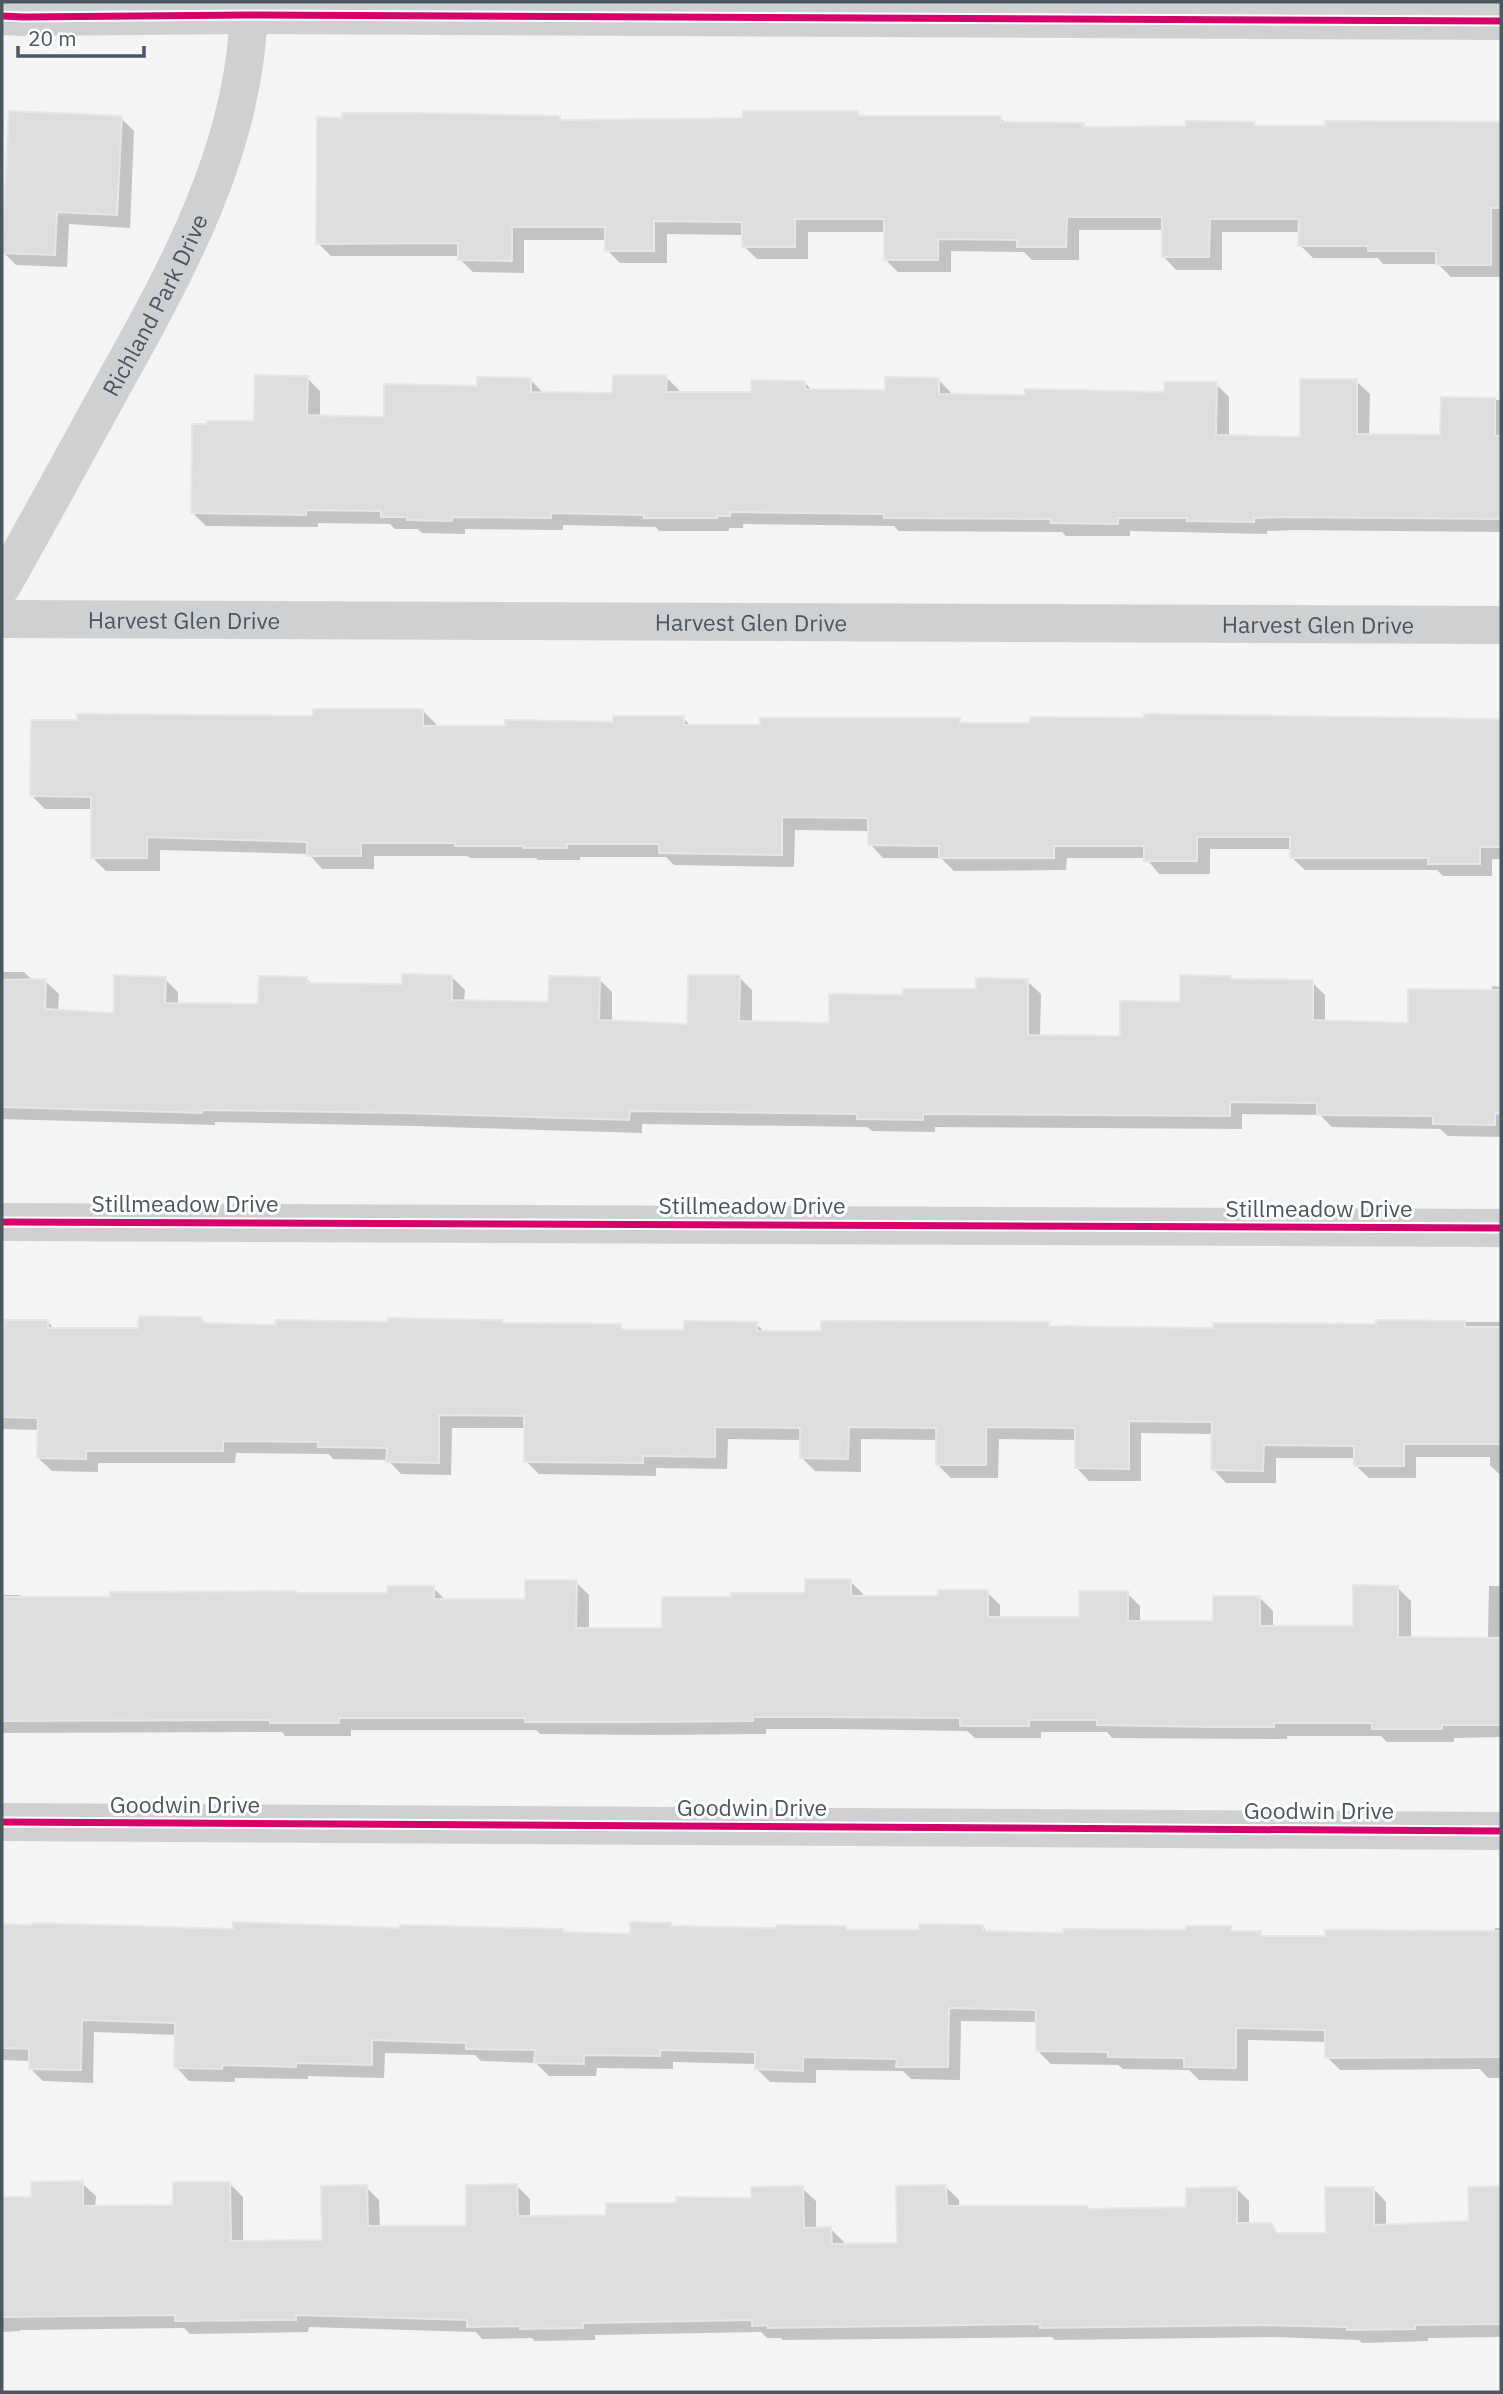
<svg xmlns="http://www.w3.org/2000/svg" width="1503" height="2394" viewBox="0 0 1503 2394" font-family="'IBM Plex Sans',sans-serif">
	<rect width="100%" height="100%" fill="#f4f4f4"/>
	<path fill="#0003" d="M 858,113 L 862,118 L 1000,118 L 1006,123 L 1083,124 L 1087,128 L 1187,128 L 1254,124 L 1258,128 L 1327,128 L 1395,123 L 1501,124 L 1501,277 L 1451,277 L 1438,264 L 1383,264 L 1378,258 L 1313,258 L 1300,245 L 1300,232 L 1222,232 L 1222,270 L 1176,270 L 1163,256 L 1163,230 L 1079,230 L 1079,260 L 1032,260 L 1024,252 L 951,251 L 951,272 L 898,272 L 885,259 L 885,232 L 808,232 L 808,259 L 757,259 L 744,246 L 744,235 L 667,234 L 667,263 L 620,263 L 607,250 L 607,240 L 524,240 L 524,273 L 473,272 L 460,259 L 460,256 L 331,256 L 318,243 L 559,117 L 563,122 L 744,120 Z
		M 121,118 L 134,131 L 130,228 L 69,224 L 67,267 L 16,265 L 3,252 Z
		M 666,377 L 679,390 L 679,393 L 752,393 L 805,383 L 812,390 L 887,391 L 938,379 L 951,393 L 951,396 L 1166,393 L 1216,384 L 1229,397 L 1229,437 L 1301,438 L 1356,381 L 1370,394 L 1369,436 L 1442,437 L 1442,399 L 1501,400 L 1501,532 L 1295,530 L 1267,531 L 1267,534 L 1130,531 L 1130,536 L 1066,536 L 1062,532 L 899,531 L 894,526 L 743,524 L 743,528 L 729,528 L 729,531 L 659,531 L 656,527 L 563,525 L 563,530 L 465,529 L 465,534 L 422,533 L 418,529 L 395,529 L 390,524 L 318,523 L 318,527 L 206,526 L 193,513 L 256,423 L 307,378 L 320,391 L 320,417 L 386,418 L 479,388 L 530,379 L 543,393 L 614,395 Z
		M 423,711 L 436,724 L 436,728 L 615,723 L 683,718 L 692,727 L 959,720 L 964,725 L 1501,721 L 1501,859 L 1492,859 L 1492,876 L 1443,876 L 1437,870 L 1305,870 L 1291,857 L 1291,849 L 1210,849 L 1210,874 L 1159,874 L 1146,858 L 1067,858 L 1066,870 L 954,871 L 941,858 L 883,858 L 870,844 L 870,831 L 795,830 L 794,867 L 674,865 L 666,857 L 580,857 L 580,860 L 538,860 L 536,858 L 470,858 L 467,856 L 374,856 L 374,869 L 322,869 L 309,854 L 160,850 L 160,871 L 106,871 L 93,858 L 93,809 L 45,809 L 32,796 L 315,718 Z
		M 2,972 L 24,972 L 33,981 L 45,981 L 59,994 L 58,1011 L 115,1015 L 165,979 L 178,992 L 178,1005 L 260,1006 L 306,979 L 313,985 L 404,986 L 451,976 L 465,990 L 464,1002 L 550,1003 L 599,979 L 612,992 L 612,1023 L 689,1025 L 739,977 L 752,990 L 752,1023 L 831,1024 L 905,997 L 977,990 L 1027,981 L 1041,994 L 1040,1037 L 1122,1037 L 1230,978 L 1233,981 L 1312,982 L 1325,995 L 1325,1022 L 1410,1025 L 1492,991 L 1492,986 L 1501,987 L 1501,1137 L 1448,1136 L 1440,1129 L 1332,1127 L 1320,1115 L 1242,1114 L 1242,1129 L 935,1127 L 935,1132 L 872,1131 L 867,1127 L 642,1124 L 642,1133 L 414,1126 L 215,1122 L 215,1125 L 2,1119 Z
		M 201,1319 L 208,1325 L 278,1327 L 501,1321 L 504,1324 L 620,1326 L 626,1332 L 685,1332 L 756,1324 L 766,1333 L 1049,1324 L 1052,1328 L 1214,1330 L 1378,1326 L 1378,1322 L 1501,1322 L 1501,1476 L 1490,1465 L 1490,1457 L 1416,1457 L 1416,1478 L 1369,1478 L 1355,1465 L 1355,1458 L 1276,1458 L 1276,1483 L 1226,1483 L 1213,1469 L 1214,1434 L 1141,1433 L 1141,1481 L 1089,1481 L 1076,1467 L 1077,1440 L 999,1439 L 998,1478 L 951,1478 L 938,1465 L 938,1440 L 861,1439 L 861,1472 L 815,1471 L 802,1458 L 802,1440 L 728,1439 L 727,1469 L 656,1468 L 656,1476 L 539,1474 L 526,1461 L 526,1428 L 452,1428 L 451,1475 L 401,1474 L 388,1460 L 333,1459 L 329,1454 L 236,1453 L 235,1463 L 98,1463 L 98,1472 L 52,1471 L 38,1458 L 39,1430 L 2,1429 L 2,1331 L 48,1322 L 55,1330 L 140,1330 Z
		M 850,1581 L 863,1594 L 863,1597 L 939,1597 L 987,1592 L 1000,1605 L 1000,1618 L 1081,1618 L 1127,1593 L 1140,1606 L 1140,1622 L 1215,1622 L 1260,1598 L 1273,1611 L 1273,1628 L 1355,1628 L 1398,1588 L 1411,1601 L 1411,1639 L 1488,1639 L 1489,1586 L 1501,1586 L 1501,1737 L 1454,1738 L 1454,1742 L 1387,1742 L 1381,1736 L 1287,1736 L 1287,1739 L 1112,1738 L 1107,1732 L 1041,1732 L 1041,1738 L 975,1738 L 967,1731 L 841,1729 L 766,1729 L 766,1734 L 652,1735 L 540,1734 L 536,1730 L 351,1730 L 351,1736 L 285,1736 L 282,1732 L 2,1733 L 2,1595 L 20,1595 L 24,1599 L 111,1599 L 296,1593 L 298,1595 L 389,1595 L 433,1588 L 447,1601 L 527,1601 L 576,1582 L 589,1595 L 589,1630 L 664,1630 L 733,1599 L 807,1595 Z
		M 671,1925 L 674,1928 L 777,1930 L 845,1928 L 849,1932 L 921,1932 L 983,1927 L 988,1933 L 1065,1934 L 1187,1932 L 1230,1928 L 1235,1933 L 1260,1933 L 1266,1938 L 1495,1933 L 1495,1928 L 1501,1928 L 1501,2078 L 1488,2078 L 1480,2069 L 1340,2070 L 1327,2057 L 1327,2042 L 1248,2040 L 1248,2081 L 1199,2080 L 1189,2070 L 1123,2069 L 1118,2065 L 1051,2064 L 1038,2051 L 1038,2022 L 961,2021 L 960,2080 L 911,2079 L 903,2071 L 816,2070 L 816,2083 L 770,2082 L 757,2069 L 757,2064 L 673,2062 L 673,2069 L 597,2068 L 596,2076 L 549,2076 L 536,2063 L 481,2061 L 475,2055 L 385,2053 L 384,2078 L 308,2076 L 308,2079 L 235,2078 L 235,2082 L 189,2081 L 176,2067 L 177,2035 L 94,2032 L 93,2083 L 43,2081 L 30,2068 L 30,2061 L 2,2060 L 2,1926 L 235,1931 L 562,1930 L 565,1934 L 632,1936 Z
		M 82,2183 L 96,2196 L 95,2208 L 175,2207 L 229,2183 L 243,2197 L 243,2243 L 323,2242 L 366,2187 L 379,2200 L 380,2227 L 468,2227 L 517,2186 L 530,2199 L 530,2218 L 608,2216 L 678,2204 L 753,2200 L 802,2188 L 816,2201 L 816,2229 L 831,2229 L 844,2242 L 844,2246 L 899,2245 L 946,2187 L 959,2200 L 959,2207 L 1089,2210 L 1188,2209 L 1236,2188 L 1249,2201 L 1249,2225 L 1270,2225 L 1279,2234 L 1328,2234 L 1373,2188 L 1386,2202 L 1386,2226 L 1471,2223 L 1470,2188 L 1501,2187 L 1501,2337 L 1428,2338 L 1428,2341 L 1362,2343 L 1359,2340 L 1274,2337 L 1055,2340 L 1052,2337 L 783,2340 L 781,2338 L 767,2338 L 761,2332 L 595,2335 L 595,2340 L 535,2341 L 532,2338 L 482,2339 L 476,2332 L 309,2327 L 308,2332 L 190,2334 L 184,2328 L 20,2330 L 20,2331 L 2,2332 L 2,2199 L 33,2199 Z"/>
	<path fill="#ddddde" stroke="#e5e6e7" stroke-width="2" d="M 9,111 L 122,116 L 117,215 L 57,212 L 55,255 L 2,253 Z
		M 743,111 L 858,111 L 858,116 L 1001,116 L 1001,122 L 1084,123 L 1084,127 L 1186,126 L 1186,121 L 1254,122 L 1254,126 L 1325,126 L 1325,121 L 1501,122 L 1501,208 L 1491,208 L 1491,265 L 1436,265 L 1436,251 L 1368,251 L 1368,246 L 1298,246 L 1299,219 L 1210,219 L 1209,257 L 1162,257 L 1162,217 L 1067,217 L 1066,247 L 1017,247 L 1017,240 L 938,239 L 938,260 L 884,260 L 884,219 L 795,219 L 795,247 L 742,247 L 742,222 L 654,221 L 654,251 L 605,251 L 605,227 L 512,227 L 512,261 L 458,260 L 458,243 L 316,244 L 317,117 L 342,118 L 342,113 L 411,113 L 560,116 L 560,120 L 742,118 Z
		M 255,375 L 308,376 L 307,415 L 384,417 L 384,384 L 477,386 L 477,377 L 531,378 L 531,392 L 612,393 L 613,375 L 667,375 L 666,392 L 751,392 L 751,380 L 805,381 L 805,389 L 885,390 L 885,377 L 939,378 L 939,394 L 1025,395 L 1025,389 L 1164,392 L 1164,382 L 1217,382 L 1216,435 L 1300,437 L 1300,379 L 1357,379 L 1357,434 L 1440,435 L 1441,397 L 1495,398 L 1495,436 L 1501,436 L 1501,519 L 1281,517 L 1254,518 L 1254,522 L 1187,521 L 1187,518 L 1118,518 L 1118,524 L 1051,523 L 1051,519 L 884,518 L 884,514 L 730,512 L 730,516 L 717,516 L 717,518 L 644,518 L 644,515 L 551,513 L 551,518 L 452,517 L 452,521 L 407,520 L 407,517 L 381,517 L 381,511 L 306,510 L 306,515 L 191,513 L 192,424 L 206,424 L 207,421 L 254,421 Z
		M 313,709 L 423,709 L 423,726 L 505,726 L 505,720 L 613,722 L 613,716 L 684,716 L 684,725 L 760,725 L 760,718 L 960,718 L 960,723 L 1030,723 L 1030,717 L 1144,718 L 1144,714 L 1501,719 L 1501,847 L 1480,847 L 1480,864 L 1428,864 L 1428,858 L 1290,858 L 1290,837 L 1197,837 L 1197,861 L 1144,861 L 1144,846 L 1054,846 L 1054,858 L 939,858 L 939,846 L 868,845 L 868,818 L 782,817 L 782,855 L 659,853 L 659,844 L 567,844 L 567,848 L 523,848 L 523,846 L 455,846 L 455,843 L 361,843 L 361,856 L 307,856 L 307,842 L 147,837 L 147,858 L 91,858 L 91,797 L 30,796 L 31,720 L 77,720 L 77,714 L 313,716 Z
		M 402,974 L 452,975 L 452,1000 L 548,1002 L 549,976 L 600,977 L 599,1020 L 687,1024 L 688,975 L 740,975 L 739,1021 L 829,1023 L 829,994 L 903,995 L 903,989 L 976,989 L 976,978 L 1028,979 L 1028,1035 L 1120,1036 L 1120,1001 L 1180,1002 L 1180,975 L 1231,976 L 1231,979 L 1313,980 L 1313,1020 L 1408,1023 L 1408,989 L 1501,990 L 1501,1114 L 1495,1113 L 1495,1125 L 1433,1124 L 1433,1116 L 1317,1115 L 1317,1103 L 1230,1102 L 1230,1116 L 923,1114 L 923,1120 L 857,1119 L 857,1114 L 630,1111 L 629,1120 L 400,1113 L 202,1110 L 202,1113 L 2,1107 L 2,980 L 46,979 L 45,1009 L 114,1013 L 114,975 L 166,977 L 165,1003 L 258,1004 L 259,976 L 307,977 L 307,983 L 402,984 Z
		M 139,1316 L 202,1317 L 202,1323 L 276,1325 L 276,1320 L 388,1322 L 388,1318 L 502,1320 L 502,1323 L 621,1324 L 621,1330 L 684,1330 L 684,1321 L 757,1322 L 757,1331 L 821,1331 L 821,1321 L 1049,1322 L 1049,1326 L 1213,1328 L 1213,1323 L 1376,1324 L 1376,1320 L 1465,1321 L 1465,1327 L 1501,1327 L 1501,1444 L 1404,1444 L 1404,1466 L 1354,1466 L 1354,1446 L 1264,1445 L 1263,1471 L 1211,1470 L 1212,1422 L 1129,1421 L 1129,1469 L 1075,1468 L 1075,1428 L 986,1427 L 986,1465 L 936,1465 L 936,1428 L 849,1427 L 848,1459 L 800,1458 L 800,1428 L 715,1427 L 715,1457 L 643,1456 L 643,1463 L 524,1462 L 524,1416 L 439,1415 L 439,1463 L 386,1462 L 387,1448 L 318,1447 L 318,1442 L 223,1441 L 223,1451 L 86,1451 L 86,1459 L 37,1458 L 38,1418 L 2,1417 L 2,1329 L 4,1329 L 4,1320 L 48,1320 L 48,1328 L 138,1328 Z
		M 805,1579 L 851,1579 L 851,1596 L 938,1596 L 938,1590 L 988,1590 L 988,1617 L 1079,1617 L 1079,1591 L 1128,1591 L 1128,1621 L 1213,1621 L 1213,1596 L 1260,1596 L 1260,1626 L 1353,1626 L 1353,1585 L 1398,1586 L 1398,1637 L 1501,1638 L 1501,1725 L 1442,1725 L 1442,1729 L 1372,1729 L 1372,1723 L 1274,1723 L 1274,1727 L 1213,1727 L 1097,1725 L 1097,1720 L 1029,1720 L 1029,1726 L 960,1726 L 960,1718 L 827,1717 L 753,1717 L 753,1721 L 637,1722 L 525,1722 L 525,1718 L 339,1718 L 339,1723 L 270,1723 L 270,1720 L 2,1721 L 2,1597 L 110,1597 L 110,1592 L 296,1591 L 296,1593 L 387,1593 L 387,1586 L 434,1586 L 434,1599 L 525,1599 L 525,1580 L 577,1580 L 576,1628 L 662,1628 L 662,1597 L 731,1597 L 731,1593 L 805,1593 Z
		M 233,1922 L 400,1928 L 400,1925 L 563,1929 L 563,1932 L 630,1934 L 630,1922 L 671,1923 L 671,1926 L 776,1928 L 777,1925 L 846,1926 L 846,1930 L 919,1930 L 919,1924 L 983,1925 L 983,1931 L 1063,1933 L 1063,1929 L 1186,1930 L 1186,1926 L 1231,1926 L 1231,1931 L 1261,1931 L 1261,1936 L 1325,1936 L 1325,1930 L 1501,1931 L 1501,2057 L 1325,2058 L 1325,2030 L 1236,2028 L 1236,2068 L 1184,2067 L 1184,2058 L 1108,2057 L 1108,2052 L 1036,2051 L 1036,2010 L 949,2008 L 948,2067 L 896,2067 L 897,2059 L 803,2057 L 803,2071 L 755,2069 L 755,2052 L 660,2050 L 660,2056 L 584,2055 L 584,2064 L 534,2063 L 535,2050 L 466,2049 L 466,2043 L 372,2040 L 372,2065 L 296,2063 L 296,2067 L 223,2065 L 222,2069 L 174,2068 L 175,2023 L 82,2020 L 81,2070 L 29,2069 L 29,2049 L 2,2048 L 2,1924 L 32,1925 L 32,1923 L 233,1929 Z
		M 83,2181 L 83,2206 L 173,2205 L 173,2182 L 230,2182 L 231,2241 L 322,2240 L 321,2186 L 367,2185 L 368,2226 L 466,2226 L 466,2185 L 517,2184 L 518,2216 L 606,2215 L 606,2203 L 676,2203 L 676,2197 L 751,2198 L 751,2187 L 803,2186 L 804,2228 L 831,2227 L 832,2244 L 897,2243 L 896,2186 L 946,2185 L 947,2206 L 1087,2206 L 1088,2209 L 1186,2207 L 1186,2188 L 1237,2187 L 1237,2223 L 1271,2223 L 1277,2233 L 1326,2233 L 1325,2187 L 1374,2187 L 1374,2225 L 1469,2221 L 1468,2187 L 1501,2186 L 1501,2324 L 1415,2325 L 1415,2329 L 1347,2330 L 1347,2327 L 1260,2325 L 1040,2328 L 1040,2324 L 768,2328 L 768,2325 L 752,2326 L 752,2320 L 583,2323 L 583,2328 L 520,2329 L 520,2326 L 467,2327 L 467,2320 L 296,2315 L 296,2320 L 175,2321 L 175,2315 L 2,2317 L 2,2197 L 31,2197 L 31,2182 Z"/>
	<g fill="none" stroke-linecap="round" stroke-linejoin="round">
		<g stroke="#ced0d2" stroke-width="38">
			<path d="M 2,16 L 23,17 L 249,15 L 1501,21"/>
			<path id="s1" d="M 2,586 C 39,520 76,453 112,387 C 179,267 248,143 249,2"/>
			<path id="s2" d="M 2,619 L 1501,625"/>
			<path d="M 2,1222 L 1501,1228"/>
			<path d="M 2,1822 L 1501,1831"/>
		</g>
		<defs>
			<path id="cycleway" d="M 2,16 L 23,17 L 249,15 L 1501,21
				M 2,1222 L 1501,1228
				M 2,1822 L 1501,1831"/>
		</defs>
		<use href="#cycleway" stroke="#fff" stroke-width="11"/>
		<use href="#cycleway" stroke="#d6006c" stroke-width="7"/>
	</g>
	<g text-anchor="middle" dominant-baseline="central" stroke-width="6" stroke-linejoin="round" paint-order="stroke">
		<g font-size="23" fill="#4a5661" stroke="#fff">
			<text stroke="none"><textPath href="#s1" startOffset="320">Richland Park Drive</textPath></text>
			<text stroke="none"><textPath href="#s2" startOffset="182">Harvest Glen Drive</textPath></text>
			<text stroke="none"><textPath href="#s2" startOffset="749">Harvest Glen Drive</textPath></text>
			<text stroke="none"><textPath href="#s2" startOffset="1316">Harvest Glen Drive</textPath></text>
			<text x="185" y="1203">Stillmeadow Drive</text>
			<text x="752" y="1205">Stillmeadow Drive</text>
			<text x="1319" y="1208">Stillmeadow Drive</text>
			<text x="185" y="1804">Goodwin Drive</text>
			<text x="752" y="1807">Goodwin Drive</text>
			<text x="1319" y="1810">Goodwin Drive</text>
		</g>
	</g>
	<rect width="1503" height="2394" fill="none" stroke="#4a5661" stroke-width="7"/>
	<path d="M18 46v10h126v-10" fill="none" stroke="#4a5661" stroke-width="3.5"/>
	<text x="28" y="46" font-size="21" fill="#4a5661" stroke="#ffffff" stroke-width="5" paint-order="stroke">20 m</text>
</svg>
